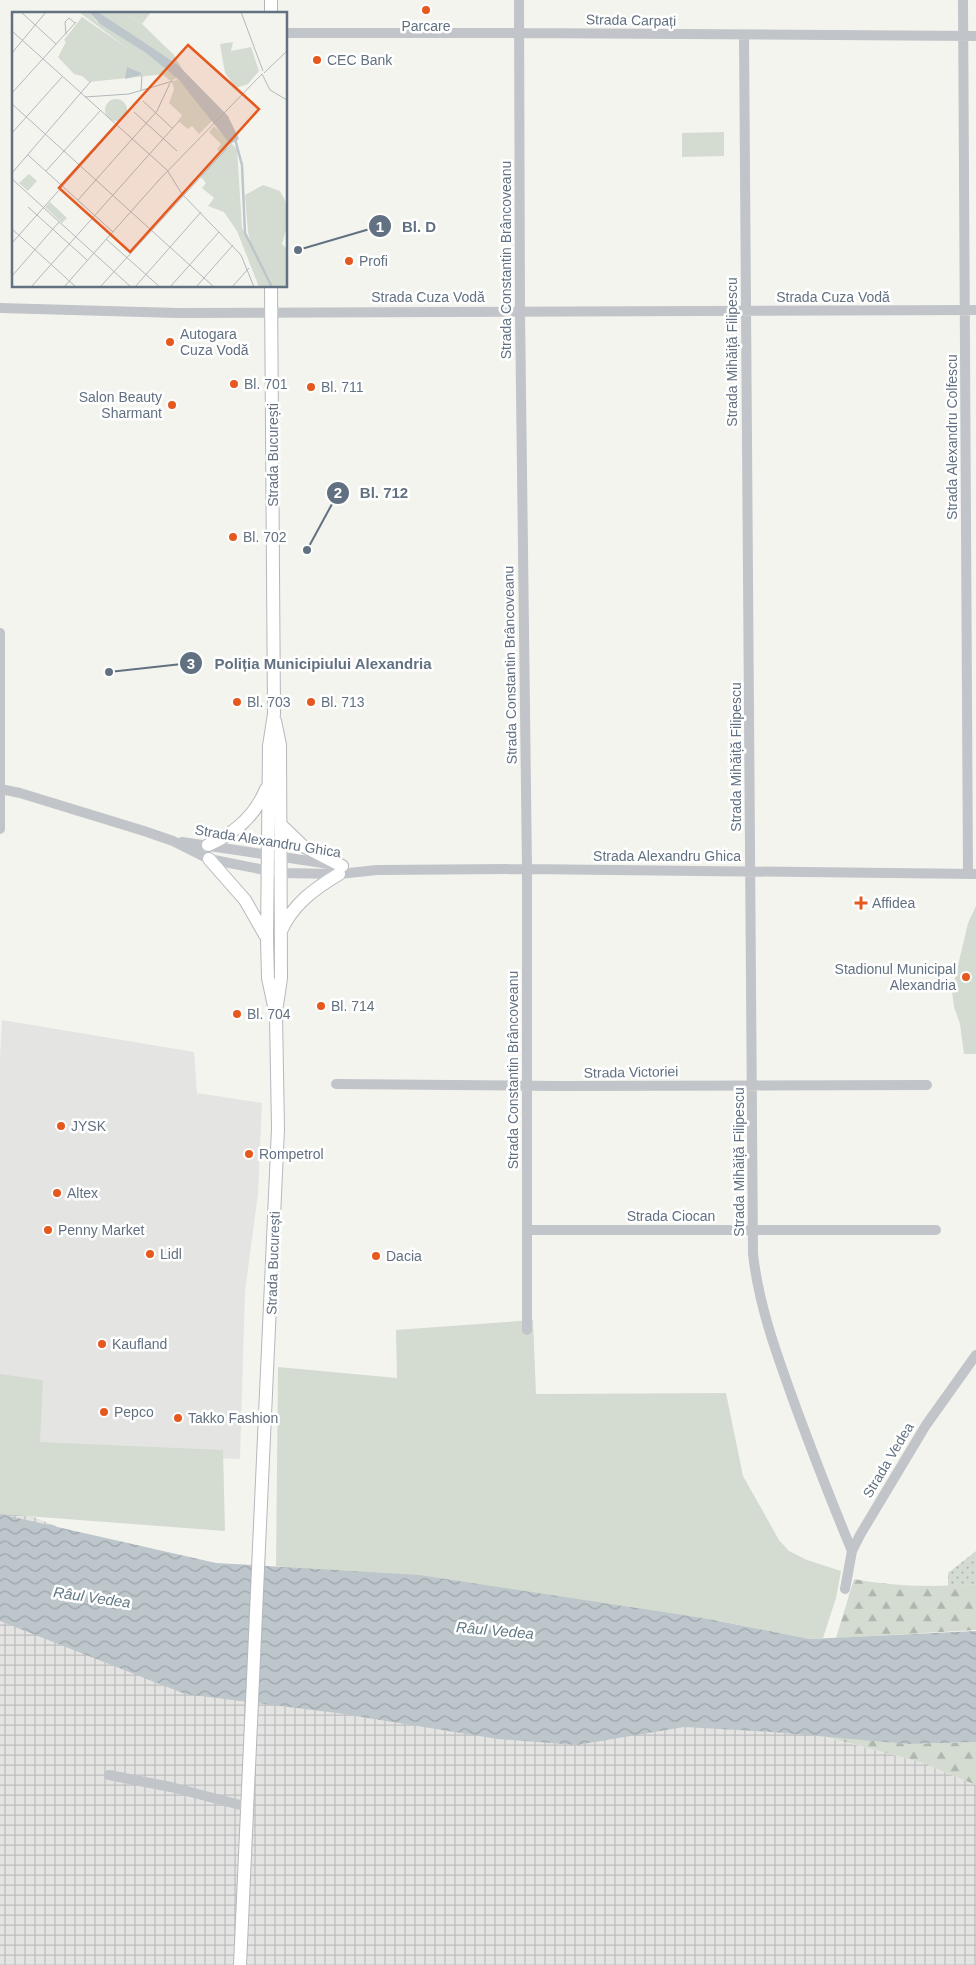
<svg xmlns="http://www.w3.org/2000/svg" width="976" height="1965" viewBox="0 0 976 1965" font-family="Helvetica,sans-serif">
	<defs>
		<pattern id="industrial-grid" width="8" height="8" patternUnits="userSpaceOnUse" patternTransform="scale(1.25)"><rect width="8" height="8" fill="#e4e5e3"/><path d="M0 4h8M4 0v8" fill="none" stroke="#bcbebd"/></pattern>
		<pattern id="forest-firs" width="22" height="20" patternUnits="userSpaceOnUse" patternTransform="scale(1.25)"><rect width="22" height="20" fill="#d4dbd0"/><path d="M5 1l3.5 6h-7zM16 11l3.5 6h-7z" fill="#afb6ae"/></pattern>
		<pattern id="park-dots" width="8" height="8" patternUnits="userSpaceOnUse" patternTransform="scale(1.25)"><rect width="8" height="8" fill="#d4dbd0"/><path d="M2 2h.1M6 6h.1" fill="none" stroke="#afb6ae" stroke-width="1.8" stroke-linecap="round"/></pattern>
		<pattern id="water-waves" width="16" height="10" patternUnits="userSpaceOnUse" patternTransform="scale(1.25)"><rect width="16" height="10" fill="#bcc6cb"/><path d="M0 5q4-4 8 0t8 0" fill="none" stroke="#9ca5aa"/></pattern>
	</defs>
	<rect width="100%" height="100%" fill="#f4f4ef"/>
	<path fill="#e4e5e3" d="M 2,1020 L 194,1052 L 197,1093 L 262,1103 L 258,1194 L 245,1292 L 240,1459 L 0,1450 L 0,1059 Z"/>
	<path fill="url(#industrial-grid)" d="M 0,1503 L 104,1546 L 920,1762 L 976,1785 L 976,1965 L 0,1965 Z"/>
	<path fill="#d4dbd0" d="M 724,132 L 724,156 L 682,157 L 682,133 Z
		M 976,906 L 976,1054 L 964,1054 L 960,1024 L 954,1007 L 952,991 L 968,923 Z
		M 533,1320 L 536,1394 L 726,1393 L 743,1476 L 779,1540 L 789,1551 L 807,1560 L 841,1571 L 836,1598 L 823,1638 L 810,1639 L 703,1618 L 276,1566 L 278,1367 L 397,1378 L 396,1330 Z
		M 0,1374 L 43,1380 L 40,1442 L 223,1450 L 225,1531 L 0,1514 Z"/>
	<path fill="url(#forest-firs)" d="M 854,1579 C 895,1587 935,1587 976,1584 L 976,1630 L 836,1638 Z
		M 819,1735 L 908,1744 L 976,1742 L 976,1785 L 920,1762 Z"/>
	<path fill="url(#park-dots)" d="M 976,1551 L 976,1584 L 948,1586 L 948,1573 Z"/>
	<path fill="url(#water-waves)" d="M 0,1514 L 216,1563 L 419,1575 L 703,1618 L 810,1639 L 976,1631 L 976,1742 L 908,1744 L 772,1732 L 684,1727 L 577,1745 L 498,1739 L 337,1713 L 185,1694 L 0,1621 Z"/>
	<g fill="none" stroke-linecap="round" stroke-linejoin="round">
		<defs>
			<path id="major" d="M 271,0 L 271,14
				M 275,721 L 280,745 L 281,978 L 277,1005
				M 280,824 L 303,846 L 342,866
				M 208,845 C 234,834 255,816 266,789
				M 209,859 L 245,900 L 265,935
				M 281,931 C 293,904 314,889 339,874
				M 240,1965 L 278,1129 L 276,1015 L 268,978 L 267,939 L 269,746 L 274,714 L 271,286"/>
		</defs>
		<use href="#major" stroke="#b4b8bc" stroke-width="14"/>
		<path stroke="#c1c4c8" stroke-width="10" d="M 519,0 L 520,311 L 527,869 L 527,1330
			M 963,0 L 968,874
			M 286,33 L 519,33 L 976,36
			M 744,35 L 753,1254 C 759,1307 777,1355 795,1405 C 813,1454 832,1503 852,1551
			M 0,308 L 178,313 L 976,310
			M 0,633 L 0,829
			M 0,789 L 20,793 L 144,831 L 173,841 L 209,859 L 280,873 L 339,874 L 377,870 L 527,869 L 976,874
			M 182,842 L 336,865
			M 336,1084 L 561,1086 L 927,1085
			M 527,1230 L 936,1230
			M 845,1589 L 852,1551 L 860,1535 L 926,1425 L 976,1355
			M 109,1775 L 171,1787 L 248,1807"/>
		<use href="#major" stroke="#fff" stroke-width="12"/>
	</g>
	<g fill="#e5581e" stroke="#fff" stroke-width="2">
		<circle cx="426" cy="10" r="5"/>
		<circle cx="317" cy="60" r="5"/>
		<circle cx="349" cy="261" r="5"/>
		<circle cx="170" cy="342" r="5"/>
		<circle cx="234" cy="384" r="5"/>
		<circle cx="311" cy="387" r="5"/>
		<circle cx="172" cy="405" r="5"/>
		<circle cx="233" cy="537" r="5"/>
		<circle cx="237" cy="702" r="5"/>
		<circle cx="311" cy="702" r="5"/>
		<path d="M858.5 895.5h5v5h5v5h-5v5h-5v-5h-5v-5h5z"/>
		<circle cx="966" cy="977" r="5"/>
		<circle cx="321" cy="1006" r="5"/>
		<circle cx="237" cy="1014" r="5"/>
		<circle cx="61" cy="1126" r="5"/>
		<circle cx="249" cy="1154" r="5"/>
		<circle cx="57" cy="1193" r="5"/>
		<circle cx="48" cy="1230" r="5"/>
		<circle cx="150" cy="1254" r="5"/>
		<circle cx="376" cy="1256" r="5"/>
		<circle cx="102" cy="1344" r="5"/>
		<circle cx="104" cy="1412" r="5"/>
		<circle cx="178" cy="1418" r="5"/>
	</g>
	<g text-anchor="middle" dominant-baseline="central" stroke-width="5" stroke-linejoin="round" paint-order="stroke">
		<g font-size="14" fill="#627181" stroke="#fff">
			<text transform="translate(631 20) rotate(1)">Strada Carpați</text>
			<text transform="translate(506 260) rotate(-90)">Strada Constantin Brâncoveanu</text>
			<text x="428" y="297">Strada Cuza Vodă</text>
			<text x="833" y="297">Strada Cuza Vodă</text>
			<text transform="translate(732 352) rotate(-90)">Strada Mihăiță Filipescu</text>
			<text transform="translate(952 437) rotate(-90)">Strada Alexandru Colfescu</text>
			<text transform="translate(273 455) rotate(-90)">Strada București</text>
			<text transform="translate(510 665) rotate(-91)">Strada Constantin Brâncoveanu</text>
			<text transform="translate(736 757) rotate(-90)">Strada Mihăiță Filipescu</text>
			<text transform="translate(268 841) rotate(9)">Strada Alexandru Ghica</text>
			<text x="667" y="856">Strada Alexandru Ghica</text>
			<text transform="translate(513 1070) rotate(-90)">Strada Constantin Brâncoveanu</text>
			<text transform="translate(631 1072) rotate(-1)">Strada Victoriei</text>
			<text transform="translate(739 1162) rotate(-90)">Strada Mihăiță Filipescu</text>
			<text x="671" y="1216">Strada Ciocan</text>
			<text transform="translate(273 1263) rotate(-88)">Strada București</text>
			<text transform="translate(888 1460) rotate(-59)">Strada Vedea</text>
		</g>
		<g font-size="14" fill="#627181" stroke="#fff" text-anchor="start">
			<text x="426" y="26" text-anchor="middle">Parcare</text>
			<text x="327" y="60">CEC Bank</text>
			<text x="359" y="261">Profi</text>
			<text x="180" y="334">Autogara<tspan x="180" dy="16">Cuza Vodă</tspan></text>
			<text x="244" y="384">Bl. 701</text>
			<text x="321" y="387">Bl. 711</text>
			<text x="162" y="397" text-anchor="end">Salon Beauty<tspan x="162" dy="16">Sharmant</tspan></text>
			<text x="243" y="537">Bl. 702</text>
			<text x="247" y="702">Bl. 703</text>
			<text x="321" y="702">Bl. 713</text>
			<text x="872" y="903">Affidea</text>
			<text x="956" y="969" text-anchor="end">Stadionul Municipal<tspan x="956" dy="16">Alexandria</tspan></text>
			<text x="331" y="1006">Bl. 714</text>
			<text x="247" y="1014">Bl. 704</text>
			<text x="71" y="1126">JYSK</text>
			<text x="259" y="1154">Rompetrol</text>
			<text x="67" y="1193">Altex</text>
			<text x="58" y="1230">Penny Market</text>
			<text x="160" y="1254">Lidl</text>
			<text x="386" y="1256">Dacia</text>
			<text x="112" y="1344">Kaufland</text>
			<text x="114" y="1412">Pepco</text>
			<text x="188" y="1418">Takko Fashion</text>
		</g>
		<g font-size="15" font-style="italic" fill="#637a85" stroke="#fff">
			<text transform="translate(92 1597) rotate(8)">Râul Vedea</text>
			<text transform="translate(495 1630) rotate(5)">Râul Vedea</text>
		</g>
	</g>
	<g transform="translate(12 12)">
		<rect width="275" height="275" fill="#f4f4ef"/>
		<path d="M 108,0 L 139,0 L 130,12 ZM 166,67 L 201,108 L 187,122 L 180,114 L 176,117 L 166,109 L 170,103 L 157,91 L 162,77 L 160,70 ZM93 98a11 11 0 1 1 22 0a11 11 0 1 1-22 0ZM 202,114 L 225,137 L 230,216 L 263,275 L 247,275 L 225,219 L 212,200 L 196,194 L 202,186 L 190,176 L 194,171 L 188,164 L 209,141 L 205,137 L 209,132 L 197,120 Z" fill="#d4dbd0"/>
		<path d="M 67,0 L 78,1 L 84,9 L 134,41 L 165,66 L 159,69 ZM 86,0 L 108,0 L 130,12 L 162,43 L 172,60 ZM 251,173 L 268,179 L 275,192 L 275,214 L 270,232 L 275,237 L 275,275 L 263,275 L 239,233 L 236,220 L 233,183 Z" fill="#d4dbd0"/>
		<path d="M 221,30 L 219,39 L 239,35 L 247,59 L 236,72 L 224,76 L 213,61 L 208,32 Z" fill="#d4dbd0"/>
		<path d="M 70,5 L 153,62 L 77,70 L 70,64 L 62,62 L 46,45 L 54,30 L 52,28 ZM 17,162 L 25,169 L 16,179 L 7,171 ZM 38,190 L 55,206 L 50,211 L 33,195 Z" fill="#d4dbd0"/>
		<path d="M 77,0 L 86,0 L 166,53 L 216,104 L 227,127 L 218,132 L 167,68 L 134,41 L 88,12 ZM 115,55 L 129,61 L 129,63 L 113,67 Z" fill="#bcc6cb"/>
		<path fill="none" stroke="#bcc6cb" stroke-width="2.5" d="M 223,127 L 230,153 L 233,221 L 260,275"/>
		<path fill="none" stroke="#b1b8bc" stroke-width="1" d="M 9,0 L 44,32M 229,0 L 251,59M 0,19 L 155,158 L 170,182 L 229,243 L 242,275M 54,22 L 53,10 L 57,6 L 63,11M 0,41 L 34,0M 252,61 L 275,39M 250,62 L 258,78 L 275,88M 129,78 L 130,63M 0,81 L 64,10M 73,85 L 117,82 L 161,69M 131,89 L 160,116M 0,92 L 202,275M 122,100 L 165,139M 0,121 L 50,65M 16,143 L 101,220M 34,159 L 88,99M 0,161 L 79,69M 0,167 L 119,275M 145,170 L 250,62M 66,188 L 145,99 L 158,71M 16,195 L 75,248M 0,217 L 64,275M 94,227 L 148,275M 0,231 L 105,113M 82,241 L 147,168M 0,264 L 47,210M 19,275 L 167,109M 52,275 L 82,241M 88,275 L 215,136M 123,275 L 189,200M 158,275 L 207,220M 184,275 L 221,233M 220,275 L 237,256"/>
		<path fill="#e5581e" fill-opacity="0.15" stroke="#e5581e" stroke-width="2.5" d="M 176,33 L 247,97 L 118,240 L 47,176 Z"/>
		<rect width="275" height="275" fill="none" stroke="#627181" stroke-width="2.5"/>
	</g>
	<path fill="none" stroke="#627181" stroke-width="2" d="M298 250L380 226M307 550L338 493M109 672L191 663"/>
	<g fill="#627181" stroke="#fff" stroke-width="2">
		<circle cx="298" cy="250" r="5"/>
		<circle cx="307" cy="550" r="5"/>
		<circle cx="109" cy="672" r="5"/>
		<circle cx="380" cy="226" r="12"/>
		<circle cx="338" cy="493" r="12"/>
		<circle cx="191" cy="663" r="12"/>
	</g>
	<g font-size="15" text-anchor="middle" font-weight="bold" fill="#fff">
		<text x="380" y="232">1</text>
		<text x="338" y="498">2</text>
		<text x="191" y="669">3</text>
	</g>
	<g font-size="15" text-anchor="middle" font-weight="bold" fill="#627181" stroke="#fff" stroke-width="5" stroke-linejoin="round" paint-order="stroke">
		<text x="419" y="232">Bl. D</text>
		<text x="384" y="498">Bl. 712</text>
		<text x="323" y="669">Poliția Municipiului Alexandria</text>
	</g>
</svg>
